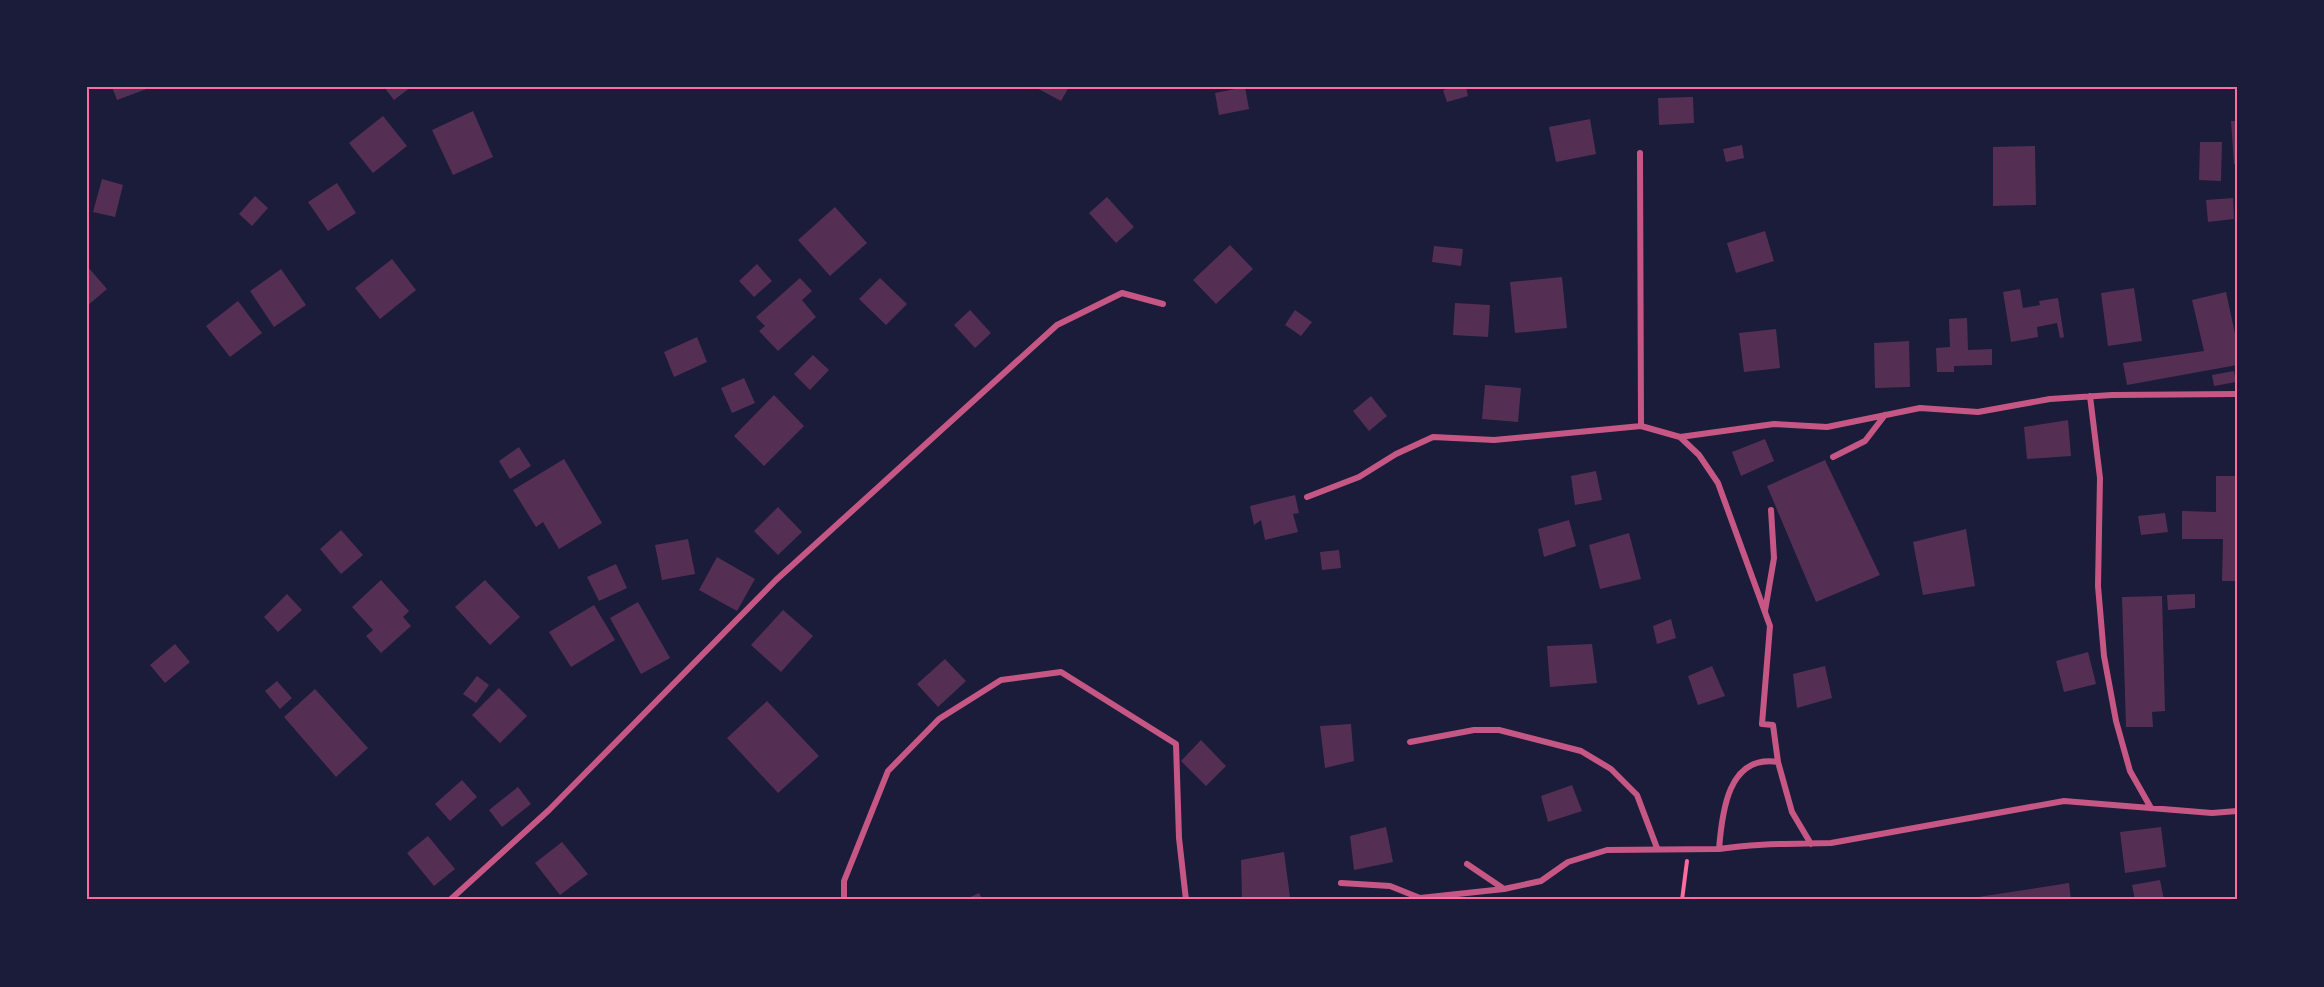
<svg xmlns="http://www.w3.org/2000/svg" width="2324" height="987" viewBox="0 0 2324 987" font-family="Rubik,sans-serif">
	<rect width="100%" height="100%" fill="#1b1b3a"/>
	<path fill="#542f53" d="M 112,87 L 152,87 L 117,100 Z
		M 384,87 L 411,87 L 394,100 Z
		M 1035,87 L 1069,87 L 1061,101 Z
		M 1245,87 L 1249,109 L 1219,115 L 1215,93 Z
		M 1452,87 L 1466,87 L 1468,96 L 1447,102 L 1443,90 Z
		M 1693,97 L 1694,123 L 1659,125 L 1658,98 Z
		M 473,111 L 493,157 L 453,175 L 432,130 Z
		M 383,116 L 407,146 L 373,173 L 349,143 Z
		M 1590,119 L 1596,154 L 1556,162 L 1549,127 Z
		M 2231,121 L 2237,121 L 2237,164 L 2234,164 Z
		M 2200,142 L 2222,142 L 2221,181 L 2199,180 Z
		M 1742,145 L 1744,158 L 1726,162 L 1723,149 Z
		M 2035,146 L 2036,205 L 1993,206 L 1993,147 Z
		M 102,179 L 123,185 L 115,217 L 93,212 Z
		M 337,183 L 356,213 L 328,231 L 308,202 Z
		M 255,196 L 268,208 L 252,226 L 239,214 Z
		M 1107,197 L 1134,227 L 1116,243 L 1089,213 Z
		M 2233,198 L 2234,219 L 2208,222 L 2206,200 Z
		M 835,207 L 867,243 L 830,276 L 798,240 Z
		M 1765,231 L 1774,261 L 1736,273 L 1727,243 Z
		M 1230,245 L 1253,269 L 1216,304 L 1193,280 Z
		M 1434,246 L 1463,249 L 1461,266 L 1432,262 Z
		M 392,259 L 416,290 L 380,319 L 355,288 Z
		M 757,264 L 772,281 L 754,297 L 739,281 Z
		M 87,266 L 107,289 L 87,306 Z
		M 281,269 L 306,305 L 274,327 L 250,291 Z
		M 1562,277 L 1567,328 L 1515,333 L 1510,282 Z
		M 800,278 L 812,291 L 802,300 L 816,317 L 778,351 L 759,331 L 765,326 L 756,317 Z
		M 880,278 L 907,304 L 886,325 L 859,299 Z
		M 2134,288 L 2142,341 L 2108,346 L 2101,293 Z
		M 2020,289 L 2023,308 L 2040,305 L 2039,301 L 2058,298 L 2064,337 L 2060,338 L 2057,323 L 2037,327 L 2038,337 L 2011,342 L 2003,292 Z
		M 2226,292 L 2237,343 L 2237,365 L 2127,385 L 2123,363 L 2204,351 L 2192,300 Z
		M 238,301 L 262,333 L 230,357 L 206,326 Z
		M 1455,303 L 1490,305 L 1488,337 L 1453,335 Z
		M 970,310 L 991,333 L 975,348 L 954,325 Z
		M 1295,310 L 1312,322 L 1301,336 L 1285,325 Z
		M 1967,318 L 1968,350 L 1992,349 L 1992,365 L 1954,366 L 1954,372 L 1937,372 L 1936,348 L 1950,347 L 1949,319 Z
		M 1776,329 L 1780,368 L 1744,372 L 1739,333 Z
		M 697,337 L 707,362 L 674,377 L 664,352 Z
		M 1909,341 L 1910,387 L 1875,388 L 1874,343 Z
		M 813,355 L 829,370 L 810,390 L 794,374 Z
		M 2234,371 L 2236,382 L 2214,386 L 2212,375 Z
		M 744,378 L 755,403 L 732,413 L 721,388 Z
		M 1485,385 L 1521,388 L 1518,422 L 1482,419 Z
		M 774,395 L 804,426 L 764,466 L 734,436 Z
		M 1371,396 L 1387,416 L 1369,431 L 1353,411 Z
		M 2068,420 L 2071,456 L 2027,459 L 2024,427 Z
		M 1765,439 L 1774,461 L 1741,476 L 1732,452 Z
		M 519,447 L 531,466 L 510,479 L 499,461 Z
		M 564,459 L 602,523 L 559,549 L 543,522 L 536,527 L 513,490 Z
		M 1825,460 L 1880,575 L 1816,602 L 1767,486 Z
		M 1596,471 L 1602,500 L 1575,505 L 1571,476 Z
		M 2216,476 L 2237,476 L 2237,581 L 2222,581 L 2223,539 L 2182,539 L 2182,511 L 2216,512 Z
		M 1295,495 L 1299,513 L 1293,514 L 1298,532 L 1265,540 L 1261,520 L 1254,525 L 1250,506 Z
		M 778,507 L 802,532 L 778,555 L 754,531 Z
		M 2165,513 L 2168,532 L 2141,535 L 2138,516 Z
		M 1569,520 L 1576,546 L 1544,557 L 1538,529 Z
		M 1966,529 L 1975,586 L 1923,595 L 1913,542 Z
		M 341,530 L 363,555 L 341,574 L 320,549 Z
		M 1629,533 L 1641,579 L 1600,589 L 1589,545 Z
		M 688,539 L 695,574 L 662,580 L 655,545 Z
		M 1339,550 L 1341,568 L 1322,570 L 1320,552 Z
		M 717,557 L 755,579 L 737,611 L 699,590 Z
		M 616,564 L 627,588 L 599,601 L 587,577 Z
		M 381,580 L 409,611 L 403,617 L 411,626 L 381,653 L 366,636 L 373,630 L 352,607 Z
		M 485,580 L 520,617 L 490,645 L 455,607 Z
		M 287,594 L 302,610 L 278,632 L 264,617 Z
		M 2195,594 L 2195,608 L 2168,610 L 2167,595 Z
		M 2162,596 L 2165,711 L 2152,712 L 2153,727 L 2126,727 L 2122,597 Z
		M 638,602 L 670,658 L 641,674 L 610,618 Z
		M 594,605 L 615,640 L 571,667 L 549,632 Z
		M 783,610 L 813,636 L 781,672 L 751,645 Z
		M 1671,619 L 1676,638 L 1657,644 L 1653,626 Z
		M 175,644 L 190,662 L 165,683 L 150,665 Z
		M 1592,644 L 1597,683 L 1550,687 L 1547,646 Z
		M 2088,652 L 2096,684 L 2064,692 L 2056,661 Z
		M 945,659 L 966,681 L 938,707 L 917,684 Z
		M 1712,666 L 1725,696 L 1698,705 L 1688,676 Z
		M 1825,666 L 1832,698 L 1797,708 L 1793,674 Z
		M 477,676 L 489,685 L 476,703 L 463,694 Z
		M 277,681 L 292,698 L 280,709 L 265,691 Z
		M 499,688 L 527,716 L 500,743 L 472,715 Z
		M 315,689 L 368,748 L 336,777 L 284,717 Z
		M 767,701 L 819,756 L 778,793 L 727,738 Z
		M 1351,724 L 1354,761 L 1325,768 L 1320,726 Z
		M 1201,740 L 1226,766 L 1206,786 L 1181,761 Z
		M 462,780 L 477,797 L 450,821 L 435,804 Z
		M 1572,785 L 1582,811 L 1548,822 L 1541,796 Z
		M 518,787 L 531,804 L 502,827 L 489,810 Z
		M 1386,827 L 1393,862 L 1354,870 L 1350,836 Z
		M 2161,827 L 2166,867 L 2125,873 L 2120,832 Z
		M 428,836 L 455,869 L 434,886 L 407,853 Z
		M 562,842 L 588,874 L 560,895 L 535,863 Z
		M 1284,852 L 1290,897 L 1242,900 L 1241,860 Z
		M 2160,880 L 2164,900 L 2135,900 L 2132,885 Z
		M 2069,883 L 2071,900 L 1978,900 L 1978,897 Z
		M 979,893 L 983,900 L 964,900 Z"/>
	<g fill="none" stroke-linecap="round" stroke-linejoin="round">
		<path stroke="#ff6b9d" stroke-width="4" d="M 1682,900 L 1687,861"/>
		<path stroke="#c65784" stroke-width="6" d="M 1640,153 L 1641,426
			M 2090,396 L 2100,478 L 2098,586 L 2104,656 L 2116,721 L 2130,771 L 2151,808
			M 1680,437 L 1774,424 L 1827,427 L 1920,408 L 1978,412 L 2050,399 L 2112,395 L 2237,394
			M 1833,457 L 1865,441 L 1885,415
			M 1307,497 L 1359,477 L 1396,454 L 1433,437 L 1494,440 L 1641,426 L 1680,437 L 1699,455 L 1718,483 L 1770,626 L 1762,724 L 1773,725 L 1778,762
			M 1765,611 L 1774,558 L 1771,510
			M 1410,742 L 1474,730 L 1499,730 L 1581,751 L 1611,769 L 1637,795 L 1657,848
			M 1811,844 L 1792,812 L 1778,762 C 1728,754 1722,812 1719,849 C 1756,843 1793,844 1831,843 L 2064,801 L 2212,813 L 2237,811
			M 1467,864 L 1504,889 L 1541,881 L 1568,862 L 1607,850 L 1719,849
			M 1341,883 L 1390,886 L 1420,898 L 1504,889
			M 450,900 L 549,810 L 776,580 L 1057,325 L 1122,293 L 1163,304
			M 844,900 L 844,881 L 888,771 L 939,719 L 1001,680 L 1061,672 L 1176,744 L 1179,838 L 1186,900"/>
	</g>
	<rect width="2324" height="987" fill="none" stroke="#1b1b3a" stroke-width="177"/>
	<rect x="88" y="88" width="2148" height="810" fill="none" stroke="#ff6b9d" stroke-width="2"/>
</svg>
